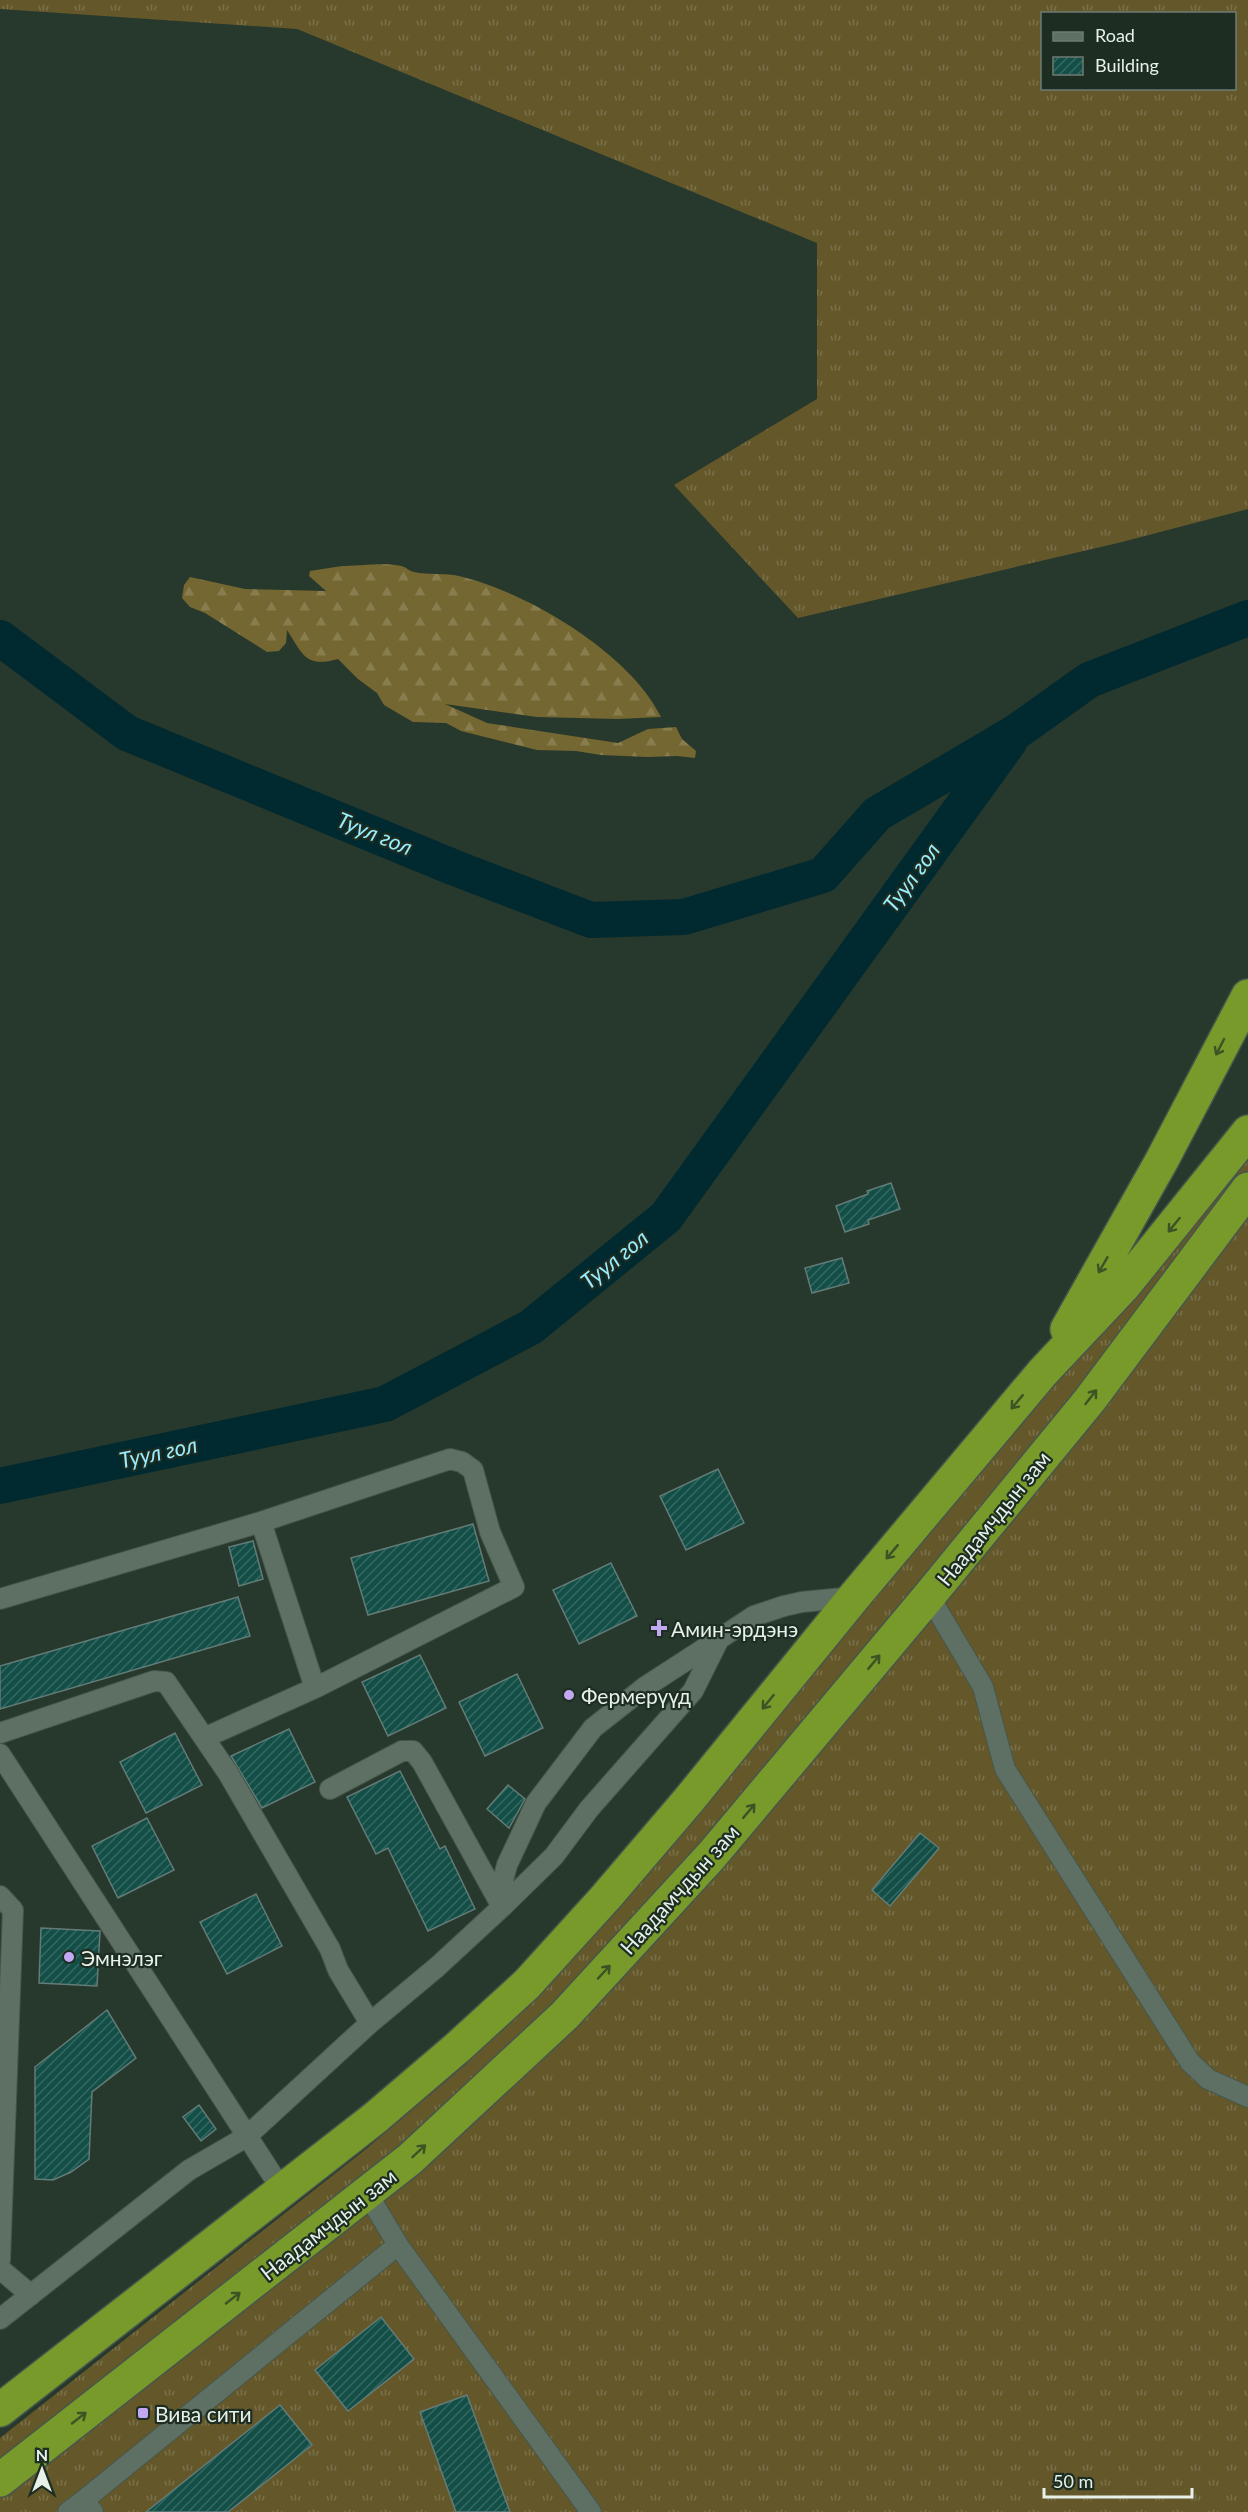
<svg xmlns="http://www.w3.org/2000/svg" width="1248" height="2512" viewBox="0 0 1248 2512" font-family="Lato,sans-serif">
	<defs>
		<pattern id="grass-tufts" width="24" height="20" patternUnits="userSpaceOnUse" patternTransform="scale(1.5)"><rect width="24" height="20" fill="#64582b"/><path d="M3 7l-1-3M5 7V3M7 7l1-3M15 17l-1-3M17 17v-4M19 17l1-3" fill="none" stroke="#7a704a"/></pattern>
		<pattern id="forest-firs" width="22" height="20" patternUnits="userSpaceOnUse" patternTransform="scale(1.5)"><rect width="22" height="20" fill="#746731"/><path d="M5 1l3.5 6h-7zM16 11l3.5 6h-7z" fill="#887d4f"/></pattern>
		<pattern id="building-hatch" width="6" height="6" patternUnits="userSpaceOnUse" patternTransform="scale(1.5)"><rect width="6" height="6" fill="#134e47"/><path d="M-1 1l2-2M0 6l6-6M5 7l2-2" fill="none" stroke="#356862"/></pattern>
	</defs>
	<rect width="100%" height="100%" fill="#27382c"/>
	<path fill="url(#grass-tufts)" fill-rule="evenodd" d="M 0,0 L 1248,0 L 1248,509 L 1122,542 L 798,618 L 674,485 L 817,399 L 817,243 L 297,29 L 0,9 ZM 1042,14 L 1234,14 L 1234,88 L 1042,88 Z
		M 1248,1137 L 1248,2512 L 0,2512 L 0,2438 L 366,2149 L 465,2065 L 572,1960 L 654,1867 Z"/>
	<path fill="url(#forest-firs)" d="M 342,566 C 358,566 387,562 401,566 C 406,567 409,571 414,572 C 428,575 445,573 459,576 C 527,592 630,653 661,717 L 618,719 L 537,717 L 445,704 L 487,723 L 618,743 L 648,729 L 676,727 L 682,739 L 696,751 L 695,758 L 677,756 L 648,757 L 601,755 L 576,751 L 537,750 L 461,731 L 446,723 L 413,722 L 384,705 L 377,693 L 358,679 L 338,659 C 306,668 303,655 287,630 L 286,643 L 279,651 L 267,652 L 205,613 L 190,607 L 182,598 L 184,585 L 190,577 L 245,589 L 326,591 L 309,576 L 310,571 Z"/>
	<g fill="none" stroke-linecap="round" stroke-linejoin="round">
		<path stroke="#002930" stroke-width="36" d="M 0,638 L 127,733 L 455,868 L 591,920 L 684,917 L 823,875 L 877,814 L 1016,732 L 1089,680 L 1248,618
			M 0,1486 L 385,1404 L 531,1327 L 666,1217 L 1009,742"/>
	</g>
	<path fill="url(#building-hatch)" stroke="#637c77" stroke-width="1.5" d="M 891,1183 L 900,1209 L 868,1220 L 869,1224 L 845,1232 L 836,1206 L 868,1194 L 867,1191 Z
		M 842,1258 L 849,1283 L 812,1293 L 805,1268 Z
		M 718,1469 L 744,1523 L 686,1550 L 660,1496 Z
		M 473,1524 L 489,1581 L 368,1615 L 351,1558 Z
		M 253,1541 L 263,1579 L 239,1586 L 229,1547 Z
		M 611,1563 L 637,1616 L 579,1644 L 553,1590 Z
		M 238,1597 L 250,1636 L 0,1709 L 0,1666 Z
		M 420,1655 L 446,1708 L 388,1736 L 362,1682 Z
		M 517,1674 L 543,1728 L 485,1756 L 459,1702 Z
		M 289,1729 L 315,1782 L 262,1808 L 231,1756 Z
		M 175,1733 L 202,1785 L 146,1813 L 120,1762 Z
		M 400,1771 L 440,1849 L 445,1846 L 475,1909 L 428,1931 L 388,1848 L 376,1854 L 347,1797 Z
		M 508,1785 L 525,1799 L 509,1828 L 487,1809 Z
		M 147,1818 L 174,1870 L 118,1898 L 92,1846 Z
		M 920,1833 L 939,1848 L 890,1906 L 872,1890 Z
		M 256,1894 L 282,1946 L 227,1974 L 200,1922 Z
		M 41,1928 L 100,1931 L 97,1986 L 39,1983 Z
		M 107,2010 L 136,2058 L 92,2092 L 89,2159 L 71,2172 L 53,2180 L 35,2179 L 35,2067 Z
		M 199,2105 L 216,2129 L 201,2141 L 183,2117 Z
		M 381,2317 L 414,2359 L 348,2411 L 315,2370 Z
		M 467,2395 L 510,2512 L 456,2512 L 420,2412 Z
		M 280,2405 L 312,2445 L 228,2512 L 146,2512 Z"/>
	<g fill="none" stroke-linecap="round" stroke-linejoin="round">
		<defs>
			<path id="street" d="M 929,1596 L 983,1687 L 1005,1769 L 1190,2062 L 1208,2079 L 1248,2097
				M 0,1599 L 261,1522
				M 0,1733 L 154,1681 L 166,1682 L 228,1773 L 330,1949 L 338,1970 L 370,2023
				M 204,1738 L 315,1688 L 514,1587 L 490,1532 L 473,1470 L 462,1462 L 450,1459 L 261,1522 L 315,1688
				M 0,1754 L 282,2190
				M 330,1789 L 402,1751 L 413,1751 L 422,1762 L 501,1905
				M 0,1896 L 13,1910 L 0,2260
				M 502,1907 L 502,1884 L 507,1865 L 536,1803 L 593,1728 L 645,1687 L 719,1639
				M 367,2193 L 398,2245 L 591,2512
				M 0,2269 L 31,2295
				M 0,2319 L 189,2170 L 246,2137 L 370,2023 L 437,1967 L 502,1907 L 554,1856 L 589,1809 L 693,1691 L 719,1639 L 754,1616 L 784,1606 L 802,1602 L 854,1597
				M 84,2500 L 398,2245
				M 68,2512 L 84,2500 L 93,2512"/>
			<path id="highway" d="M 1067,1329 L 1162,1160 L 1248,996
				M 0,2410 L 375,2118 L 457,2048 L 527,1984 L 606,1897 L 688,1801 L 854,1597 L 1043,1372 L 1124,1286 L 1248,1132
				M 0,2480 L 410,2159 L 565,2015 L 712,1855 L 929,1596 L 1089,1401 L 1248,1189"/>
		</defs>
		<use href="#street" stroke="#47564b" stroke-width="22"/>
		<use href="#highway" stroke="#47564b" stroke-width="36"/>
		<use href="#street" stroke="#5e7063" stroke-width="20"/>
		<use href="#highway" stroke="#789a2a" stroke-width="33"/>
	</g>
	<defs><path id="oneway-shaft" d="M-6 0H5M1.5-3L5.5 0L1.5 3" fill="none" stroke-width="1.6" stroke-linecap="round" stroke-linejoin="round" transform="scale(1.5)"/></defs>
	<g stroke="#3d5325">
		<use href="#oneway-shaft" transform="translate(1220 1047) rotate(117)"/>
		<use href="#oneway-shaft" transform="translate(1174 1225) rotate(129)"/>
		<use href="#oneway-shaft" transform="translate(1103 1265) rotate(120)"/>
		<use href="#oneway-shaft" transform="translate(1091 1397) rotate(-52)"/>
		<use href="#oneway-shaft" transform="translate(1017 1402) rotate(130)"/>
		<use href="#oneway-shaft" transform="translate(892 1552) rotate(130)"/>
		<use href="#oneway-shaft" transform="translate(874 1662) rotate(-50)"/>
		<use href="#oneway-shaft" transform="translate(768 1702) rotate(129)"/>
		<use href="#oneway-shaft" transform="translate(749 1811) rotate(-50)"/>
		<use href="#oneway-shaft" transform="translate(604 1972) rotate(-47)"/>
		<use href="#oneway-shaft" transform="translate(419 2151) rotate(-43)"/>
		<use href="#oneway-shaft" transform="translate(233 2298) rotate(-38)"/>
		<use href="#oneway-shaft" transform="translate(79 2418) rotate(-38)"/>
	</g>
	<g fill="#c2a8f3" stroke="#1d2d22" stroke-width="2">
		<path d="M656 1619h6v6h6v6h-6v6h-6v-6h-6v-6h6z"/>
		<circle cx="569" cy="1695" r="6"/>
		<circle cx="69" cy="1957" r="6"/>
		<rect x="137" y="2407" width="12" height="12" rx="3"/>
	</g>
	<g text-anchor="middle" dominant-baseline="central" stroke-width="4.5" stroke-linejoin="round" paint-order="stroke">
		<g font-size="21" fill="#e7f1e9" stroke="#1d2d22">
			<text transform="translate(993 1518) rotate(-51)">Наадамчдын зам</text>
			<text transform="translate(679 1889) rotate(-48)">Наадамчдын зам</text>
			<text transform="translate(328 2224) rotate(-38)">Наадамчдын зам</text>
		</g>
		<g font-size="21" fill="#e7f1e9" stroke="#1d2d22" text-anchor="start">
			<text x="671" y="1628">Амин-эрдэнэ</text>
			<text x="581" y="1695">Фермерүүд</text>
			<text x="81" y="1957">Эмнэлэг</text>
			<text x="155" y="2413">Вива сити</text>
		</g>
		<g font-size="22" font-style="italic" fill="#99edfe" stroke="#1d2d22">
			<text transform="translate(375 833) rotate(22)">Туул гол</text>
			<text transform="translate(911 877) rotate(-54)">Туул гол</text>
			<text transform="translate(614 1259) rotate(-39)">Туул гол</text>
			<text transform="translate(158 1452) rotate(-12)">Туул гол</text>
		</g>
	</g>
	<rect x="1041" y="12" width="195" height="78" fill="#1d2d22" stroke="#6e7b72" stroke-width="1.5"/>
	<rect x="1053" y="32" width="30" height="9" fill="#5e7063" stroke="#6e7b72" stroke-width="1.5"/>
	<text x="1095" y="42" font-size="18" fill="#e7f1e9">Road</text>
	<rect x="1053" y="57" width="30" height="18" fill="url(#building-hatch)" stroke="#6e7b72" stroke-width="1.5"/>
	<text x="1095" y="72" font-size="18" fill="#e7f1e9">Building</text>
	<g transform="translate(42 2470)" stroke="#1d2d22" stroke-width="4.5" paint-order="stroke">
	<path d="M0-4.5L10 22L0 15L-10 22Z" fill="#e7f1e9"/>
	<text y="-9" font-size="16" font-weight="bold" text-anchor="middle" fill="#e7f1e9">N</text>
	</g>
	<path d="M1044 2488v9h148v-9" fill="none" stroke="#e7f1e9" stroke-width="3"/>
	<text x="1053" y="2488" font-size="18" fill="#e7f1e9" stroke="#1d2d22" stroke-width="4.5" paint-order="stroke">50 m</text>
</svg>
